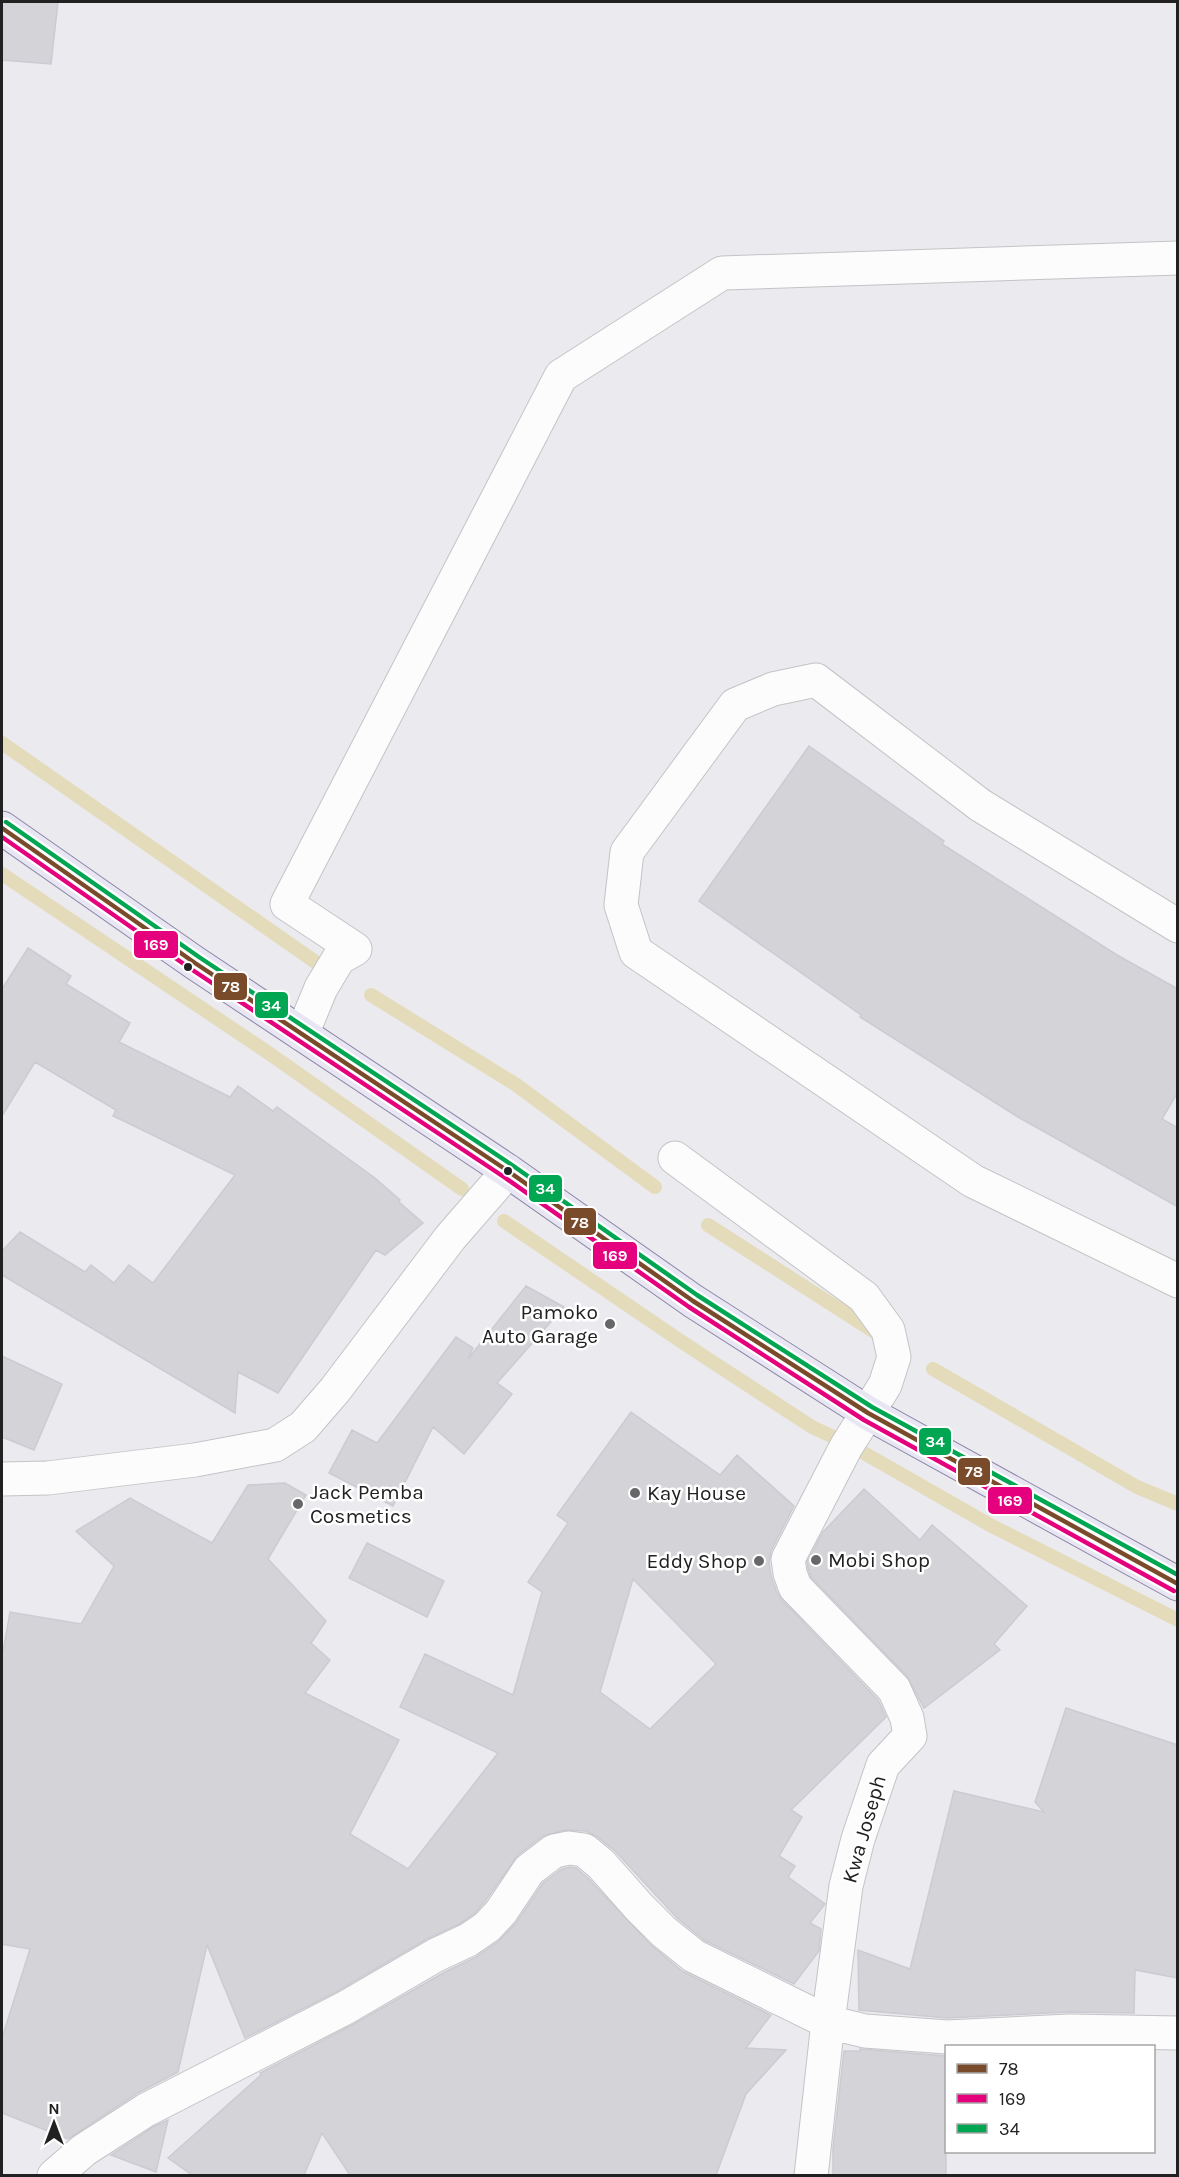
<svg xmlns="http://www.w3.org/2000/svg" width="1179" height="2177" viewBox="0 0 1179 2177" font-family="Karla,sans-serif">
	<rect width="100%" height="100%" fill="#eaeaef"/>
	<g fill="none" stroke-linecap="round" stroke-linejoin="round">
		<path stroke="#e4dbbb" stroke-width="14" d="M 2,743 L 324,968
			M 2,874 L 270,1054 L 462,1189
			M 371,995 L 515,1084 L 655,1187
			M 504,1221 L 682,1342 L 812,1427 L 842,1441
			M 708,1225 L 878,1334
			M 933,1369 L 1137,1487 L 1178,1504
			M 857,1449 L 990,1525 L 1178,1620"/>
	</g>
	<path fill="#d3d3d8" stroke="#cbcbd2" stroke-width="1.5" fill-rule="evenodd" d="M 2,2 L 58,2 L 51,64 L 2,60 Z
		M 809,746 L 944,841 L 942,844 L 1117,955 L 1178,989 L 1178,1092 L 1162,1119 L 1178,1128 L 1178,1207 L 1018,1117 L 860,1017 L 861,1015 L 699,901 Z
		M 28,948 L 71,976 L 66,984 L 130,1023 L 119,1042 L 230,1097 L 238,1086 L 273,1111 L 277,1107 L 375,1178 L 400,1200 L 399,1202 L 423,1223 L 385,1255 L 376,1250 L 278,1393 L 238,1372 L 235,1413 L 2,1275 L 2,1251 L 20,1232 L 85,1272 L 91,1265 L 114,1283 L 129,1265 L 153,1283 L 235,1175 L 113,1116 L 116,1110 L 35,1062 L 2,1116 L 2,989 Z
		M 526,1286 L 564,1307 L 497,1383 L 512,1394 L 464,1454 L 433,1427 L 393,1506 L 329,1473 L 352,1430 L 377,1443 L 456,1337 L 473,1348 L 468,1359 Z
		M 2,1356 L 62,1384 L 34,1450 L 2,1437 Z
		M 631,1412 L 720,1475 L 737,1455 L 794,1506 L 771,1551 L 769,1562 L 771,1576 L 777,1593 L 782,1600 L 878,1700 L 886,1717 L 791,1810 L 802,1817 L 779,1856 L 795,1866 L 788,1877 L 825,1904 L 810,1923 L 821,1929 L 819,1951 L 794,1984 L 704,1940 L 677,1918 L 615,1851 L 596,1836 L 586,1831 L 565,1830 L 543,1836 L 518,1855 L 486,1900 L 475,1913 L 459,1924 L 427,1939 L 336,1992 L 245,2038 L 207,1945 L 178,2072 L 136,2094 L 68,2139 L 2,2113 L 2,2038 L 30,1949 L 2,1944 L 2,1657 L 10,1612 L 81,1624 L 114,1566 L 76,1531 L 130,1498 L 212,1543 L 248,1485 L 285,1483 L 306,1495 L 268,1559 L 326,1621 L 311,1643 L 330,1660 L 305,1693 L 399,1740 L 350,1834 L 408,1869 L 498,1753 L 400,1707 L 425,1654 L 513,1695 L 542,1592 L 528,1582 L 568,1523 L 557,1515 ZM 633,1579 L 716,1664 L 650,1729 L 600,1692 Z
		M 864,1489 L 920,1540 L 932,1525 L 1027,1606 L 994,1644 L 1000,1650 L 924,1708 L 907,1676 L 811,1577 L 808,1568 L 807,1562 L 823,1532 Z
		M 367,1543 L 444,1581 L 427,1617 L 349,1578 Z
		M 1066,1708 L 1178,1745 L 1178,1978 L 1135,1970 L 1134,2013 L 1069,2012 L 947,2018 L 859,2010 L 858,1950 L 910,1969 L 954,1791 L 1044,1812 L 1035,1802 Z
		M 570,1867 L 576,1868 L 588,1878 L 651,1945 L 682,1971 L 771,2015 L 746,2048 L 786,2050 L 746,2094 L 716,2175 L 350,2175 L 322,2133 L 304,2175 L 192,2175 L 168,2158 L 261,2075 L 260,2073 L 354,2024 L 445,1972 L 476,1957 L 498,1942 L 516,1923 L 543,1883 L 562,1869 Z
		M 860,2049 L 946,2056 L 946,2175 L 833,2175 L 833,2148 L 844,2051 L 860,2051 Z
		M 168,2120 L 156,2172 L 111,2155 L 155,2126 Z"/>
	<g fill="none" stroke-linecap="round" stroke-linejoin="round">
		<defs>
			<path id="minor" d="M 1178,926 L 980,805 L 816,680 L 773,689 L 735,705 L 627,852 L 621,905 L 636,952 L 973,1181 L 1178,1281
				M 302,1034 L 321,988 L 339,958 L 355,949 L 287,904 L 561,376 L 722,273 L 1178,258
				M 675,1158 L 864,1297 L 888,1330 L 894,1357 L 885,1385 L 846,1447 L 788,1559 L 790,1573 L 795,1587 L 894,1689 L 907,1718 L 910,1736 L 883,1765 L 858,1839 L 846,1886 L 828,2022 L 811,2176
				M 2,1479 L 48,1478 L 195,1460 L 275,1445 L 303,1427 L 335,1390 L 450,1238 L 508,1171
				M 54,2176 L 84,2150 L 146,2110 L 345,2008 L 436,1955 L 468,1940 L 487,1927 L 501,1912 L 529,1870 L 554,1851 L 569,1848 L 584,1850 L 601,1864 L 639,1907 L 664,1932 L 694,1956 L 828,2022 L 865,2031 L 947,2037 L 1070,2031 L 1178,2033"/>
			<path id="major" d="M 2,828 L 195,963 L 508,1171 L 693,1301 L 868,1413 L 1178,1584"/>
		</defs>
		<use href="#minor" stroke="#c4c4c6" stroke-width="35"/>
		<use href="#major" stroke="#8c85a6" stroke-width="35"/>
		<use href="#minor" stroke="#fcfcfd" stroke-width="33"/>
		<use href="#major" stroke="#e7e6f2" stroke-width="33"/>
		<defs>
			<path id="bus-1" d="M 2,828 L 195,963 L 508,1171 L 693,1301 L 868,1413 L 1178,1584"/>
			<path id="bus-2" d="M 2,837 L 191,969 L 504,1177 L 689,1307 L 864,1420 L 1174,1591"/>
			<path id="bus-3" d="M 6,822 L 199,957 L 512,1165 L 697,1295 L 872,1407 L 1178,1575"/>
		</defs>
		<use href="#bus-1" stroke="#fff" stroke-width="9"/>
		<use href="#bus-2" stroke="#fff" stroke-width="9"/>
		<use href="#bus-3" stroke="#fff" stroke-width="9"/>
		<use href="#bus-1" stroke="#7a4b2a" stroke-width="4.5"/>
		<use href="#bus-2" stroke="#e5007d" stroke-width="4.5"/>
		<use href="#bus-3" stroke="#00a651" stroke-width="4.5"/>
	</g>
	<g fill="#212121" stroke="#fff" stroke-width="2">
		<circle cx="188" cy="967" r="5"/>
		<circle cx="508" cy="1171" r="5"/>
	</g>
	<g fill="#676769" stroke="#fff" stroke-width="2">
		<circle cx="610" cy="1324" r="6"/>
		<circle cx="635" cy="1493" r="6"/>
		<circle cx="298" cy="1504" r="6"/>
		<circle cx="816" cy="1560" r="6"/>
		<circle cx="759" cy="1561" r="6"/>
	</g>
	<g text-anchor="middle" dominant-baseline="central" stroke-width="5" stroke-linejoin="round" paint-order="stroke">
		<g font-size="21" fill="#212121" stroke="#fff" text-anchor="start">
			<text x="598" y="1312" text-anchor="end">Pamoko<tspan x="598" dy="24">Auto Garage</tspan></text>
			<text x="310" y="1492">Jack Pemba<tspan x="310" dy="24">Cosmetics</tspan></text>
			<text x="647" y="1493">Kay House</text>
			<text x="828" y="1560">Mobi Shop</text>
			<text x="747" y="1561" text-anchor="end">Eddy Shop</text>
		</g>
		<g font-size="21" fill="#212121" stroke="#fff">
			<text transform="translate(864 1829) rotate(-74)">Kwa Joseph</text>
		</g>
	</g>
	<g stroke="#fff" stroke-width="2">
		<rect x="133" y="930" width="46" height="29" rx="6" fill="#e5007d"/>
		<rect x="213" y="972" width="35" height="29" rx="6" fill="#7a4b2a"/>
		<rect x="254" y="991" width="35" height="28" rx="6" fill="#00a651"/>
		<rect x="528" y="1174" width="35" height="29" rx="6" fill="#00a651"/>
		<rect x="563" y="1207" width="34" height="29" rx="6" fill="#7a4b2a"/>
		<rect x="592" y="1241" width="46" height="29" rx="6" fill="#e5007d"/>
		<rect x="918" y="1427" width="34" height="29" rx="6" fill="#00a651"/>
		<rect x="957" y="1457" width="34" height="29" rx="6" fill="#7a4b2a"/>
		<rect x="987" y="1486" width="46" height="29" rx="6" fill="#e5007d"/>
	</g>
	<g font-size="16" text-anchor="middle" font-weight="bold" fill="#fff">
		<text x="156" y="950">169</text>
		<text x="231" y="992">78</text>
		<text x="271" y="1011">34</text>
		<text x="545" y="1194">34</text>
		<text x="580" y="1228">78</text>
		<text x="615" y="1261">169</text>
		<text x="935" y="1447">34</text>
		<text x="974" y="1477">78</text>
		<text x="1010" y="1506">169</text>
	</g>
	<rect width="1179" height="2177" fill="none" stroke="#212121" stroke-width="6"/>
	<rect x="945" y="2045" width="210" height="108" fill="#ffffff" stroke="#a6a6a6" stroke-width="1.5"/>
	<rect x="957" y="2064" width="30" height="9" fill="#7a4b2a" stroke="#a6a6a6" stroke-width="1.5"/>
	<text x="999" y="2075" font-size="18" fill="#212121">78</text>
	<rect x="957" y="2094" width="30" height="9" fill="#e5007d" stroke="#a6a6a6" stroke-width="1.5"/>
	<text x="999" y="2105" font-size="18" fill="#212121">169</text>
	<rect x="957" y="2124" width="30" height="9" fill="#00a651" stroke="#a6a6a6" stroke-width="1.5"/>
	<text x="999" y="2135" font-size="18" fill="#212121">34</text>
	<g transform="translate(54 2123)" stroke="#ffffff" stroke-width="4.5" paint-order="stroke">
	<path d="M0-4.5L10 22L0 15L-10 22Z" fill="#212121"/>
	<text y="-9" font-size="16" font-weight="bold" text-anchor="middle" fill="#212121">N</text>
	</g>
</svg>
